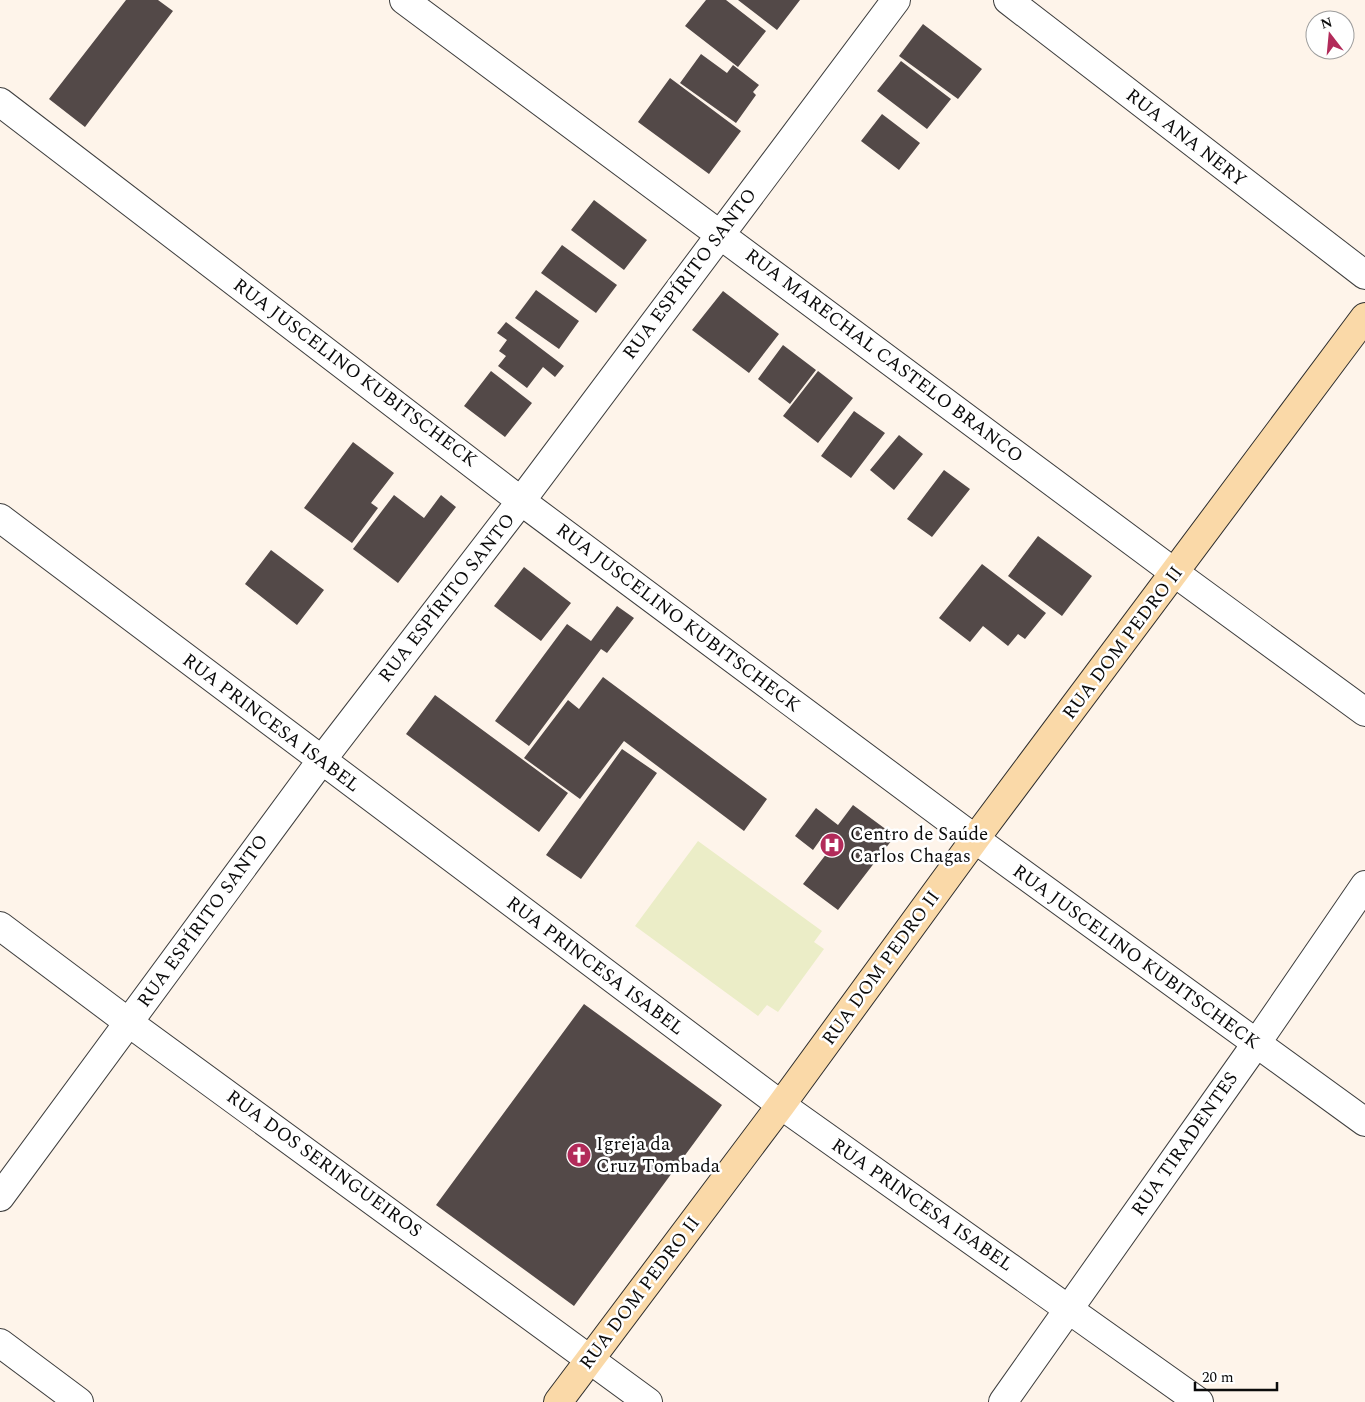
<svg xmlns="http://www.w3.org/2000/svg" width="1365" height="1402" viewBox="0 0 1365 1402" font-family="Spectral,serif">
	<rect width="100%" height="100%" fill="#fef4ea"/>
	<path fill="#ebedc7" d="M 698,841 L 822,931 L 814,942 L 824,949 L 778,1012 L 767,1005 L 758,1016 L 635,926 Z"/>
	<path fill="#534948" d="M 126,0 L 158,0 L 173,11 L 85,127 L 49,99 Z
		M 706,0 L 726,0 L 766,31 L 738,67 L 685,26 Z
		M 738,0 L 800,0 L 777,30 Z
		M 923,24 L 982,69 L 958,99 L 899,56 Z
		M 701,54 L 727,73 L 733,65 L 759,85 L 753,92 L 756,95 L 736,123 L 680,83 Z
		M 901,61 L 951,99 L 927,129 L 877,91 Z
		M 670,78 L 741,131 L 709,174 L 638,122 Z
		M 882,114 L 920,143 L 899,170 L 861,141 Z
		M 594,200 L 647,240 L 624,270 L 571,230 Z
		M 562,245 L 617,285 L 596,313 L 541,273 Z
		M 536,290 L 579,321 L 559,349 L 515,318 Z
		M 723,291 L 779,334 L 749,373 L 692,330 Z
		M 506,322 L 564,366 L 555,377 L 543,367 L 527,388 L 498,366 L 506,356 L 499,351 L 507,340 L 497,333 Z
		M 783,345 L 816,370 L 790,404 L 758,379 Z
		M 491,371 L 532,403 L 505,437 L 464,406 Z
		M 818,371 L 853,398 L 818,443 L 783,416 Z
		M 854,411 L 885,433 L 851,478 L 821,456 Z
		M 899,435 L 923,454 L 894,490 L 870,470 Z
		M 353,442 L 394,473 L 371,503 L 378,508 L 352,543 L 304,508 Z
		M 944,470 L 970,489 L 932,537 L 907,519 Z
		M 394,495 L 424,518 L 441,495 L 456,507 L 398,583 L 353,549 Z
		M 1038,536 L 1092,576 L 1062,616 L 1008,576 Z
		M 271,550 L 324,590 L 297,625 L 245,584 Z
		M 982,564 L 1046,613 L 1025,639 L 1018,634 L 1008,646 L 983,626 L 970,642 L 939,618 Z
		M 524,567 L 571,603 L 541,641 L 494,606 Z
		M 617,606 L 634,618 L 607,653 L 601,649 L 529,746 L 495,721 L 567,624 L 591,641 Z
		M 603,677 L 767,799 L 744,831 L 624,741 L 580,799 L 524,758 L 568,700 L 579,709 Z
		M 435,695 L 568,793 L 539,832 L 406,734 Z
		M 622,749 L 657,773 L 581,879 L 546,855 Z
		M 853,805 L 895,836 L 838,910 L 803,884 L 834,844 L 823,836 L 813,850 L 795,836 L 816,808 L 838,825 Z
		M 584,1004 L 722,1105 L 574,1306 L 436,1205 Z"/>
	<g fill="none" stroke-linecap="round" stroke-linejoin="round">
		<defs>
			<path id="street" d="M 404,0 L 1175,573 L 1365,712
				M 1008,0 L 1365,275
				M 0,102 L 521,501 L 975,839 L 1365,1122
				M 0,518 L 781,1105 L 1199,1402
				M 0,926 L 128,1022 L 648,1402
				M 0,1197 L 321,761 L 521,501 L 896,0
				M 0,1343 L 79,1402
				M 1003,1402 L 1256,1044 L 1365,885"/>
			<path id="secondary" d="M 558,1402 L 781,1105 L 975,839 L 1365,317"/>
		</defs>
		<use href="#street" stroke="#3e3e3e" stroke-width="30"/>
		<use href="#secondary" stroke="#2d2d2d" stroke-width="30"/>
		<use href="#street" stroke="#fff" stroke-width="28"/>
		<use href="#secondary" stroke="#fad9a8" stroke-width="28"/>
	</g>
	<defs>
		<symbol id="hospital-disc" viewBox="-11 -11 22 22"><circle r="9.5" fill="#b22b5a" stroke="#fff"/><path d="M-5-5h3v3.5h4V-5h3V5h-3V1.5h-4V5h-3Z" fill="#fff"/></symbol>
		<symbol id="church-disc" viewBox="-11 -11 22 22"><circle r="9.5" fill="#b22b5a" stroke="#fff"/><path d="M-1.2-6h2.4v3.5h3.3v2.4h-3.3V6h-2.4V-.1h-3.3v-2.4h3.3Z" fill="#fff"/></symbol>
	</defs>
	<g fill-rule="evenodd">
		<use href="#hospital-disc" x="818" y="831" width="28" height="28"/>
		<use href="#church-disc" x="565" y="1141" width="28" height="28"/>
	</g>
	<g text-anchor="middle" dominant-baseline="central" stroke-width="5" stroke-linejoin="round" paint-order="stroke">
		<g font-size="19" fill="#0b0b0b" stroke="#fff">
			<text transform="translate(1186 138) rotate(38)">RUA ANA NERY</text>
			<text transform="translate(690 274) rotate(-53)">RUA ESPÍRITO SANTO</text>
			<text transform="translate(884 356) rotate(37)">RUA MARECHAL CASTELO BRANCO</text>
			<text transform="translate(355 373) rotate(37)">RUA JUSCELINO KUBITSCHECK</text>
			<text transform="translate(447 598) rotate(-52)">RUA ESPÍRITO SANTO</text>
			<text transform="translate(678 618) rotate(37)">RUA JUSCELINO KUBITSCHECK</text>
			<text transform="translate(1123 643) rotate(-53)">RUA DOM PEDRO II</text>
			<text transform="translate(271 723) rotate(37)">RUA PRINCESA ISABEL</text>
			<text transform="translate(203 921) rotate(-54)">RUA ESPÍRITO SANTO</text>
			<text transform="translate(1136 957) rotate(36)">RUA JUSCELINO KUBITSCHECK</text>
			<text transform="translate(595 966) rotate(37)">RUA PRINCESA ISABEL</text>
			<text transform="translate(881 968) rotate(-54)">RUA DOM PEDRO II</text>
			<text transform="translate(1185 1144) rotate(-55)">RUA TIRADENTES</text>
			<text transform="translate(324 1164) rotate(36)">RUA DOS SERINGUEIROS</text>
			<text transform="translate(922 1205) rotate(35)">RUA PRINCESA ISABEL</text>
			<text transform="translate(640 1293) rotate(-53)">RUA DOM PEDRO II</text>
		</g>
		<g font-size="19" fill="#0b0b0b" stroke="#fff" text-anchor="start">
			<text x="850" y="834">Centro de Saúde<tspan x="850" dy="22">Carlos Chagas</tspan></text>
			<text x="596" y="1144">Igreja da<tspan x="596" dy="22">Cruz Tombada</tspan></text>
		</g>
	</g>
	<g transform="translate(1330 35) rotate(344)"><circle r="24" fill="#ffffff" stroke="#9d9d9d"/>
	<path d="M0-4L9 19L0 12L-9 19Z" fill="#b22b5a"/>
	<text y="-8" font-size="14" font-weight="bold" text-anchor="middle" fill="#0b0b0b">N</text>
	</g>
	<path d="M1195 1382v8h82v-8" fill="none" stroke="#0b0b0b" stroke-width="2.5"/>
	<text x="1202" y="1382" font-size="15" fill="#0b0b0b" stroke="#ffffff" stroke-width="4" paint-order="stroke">20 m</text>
</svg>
